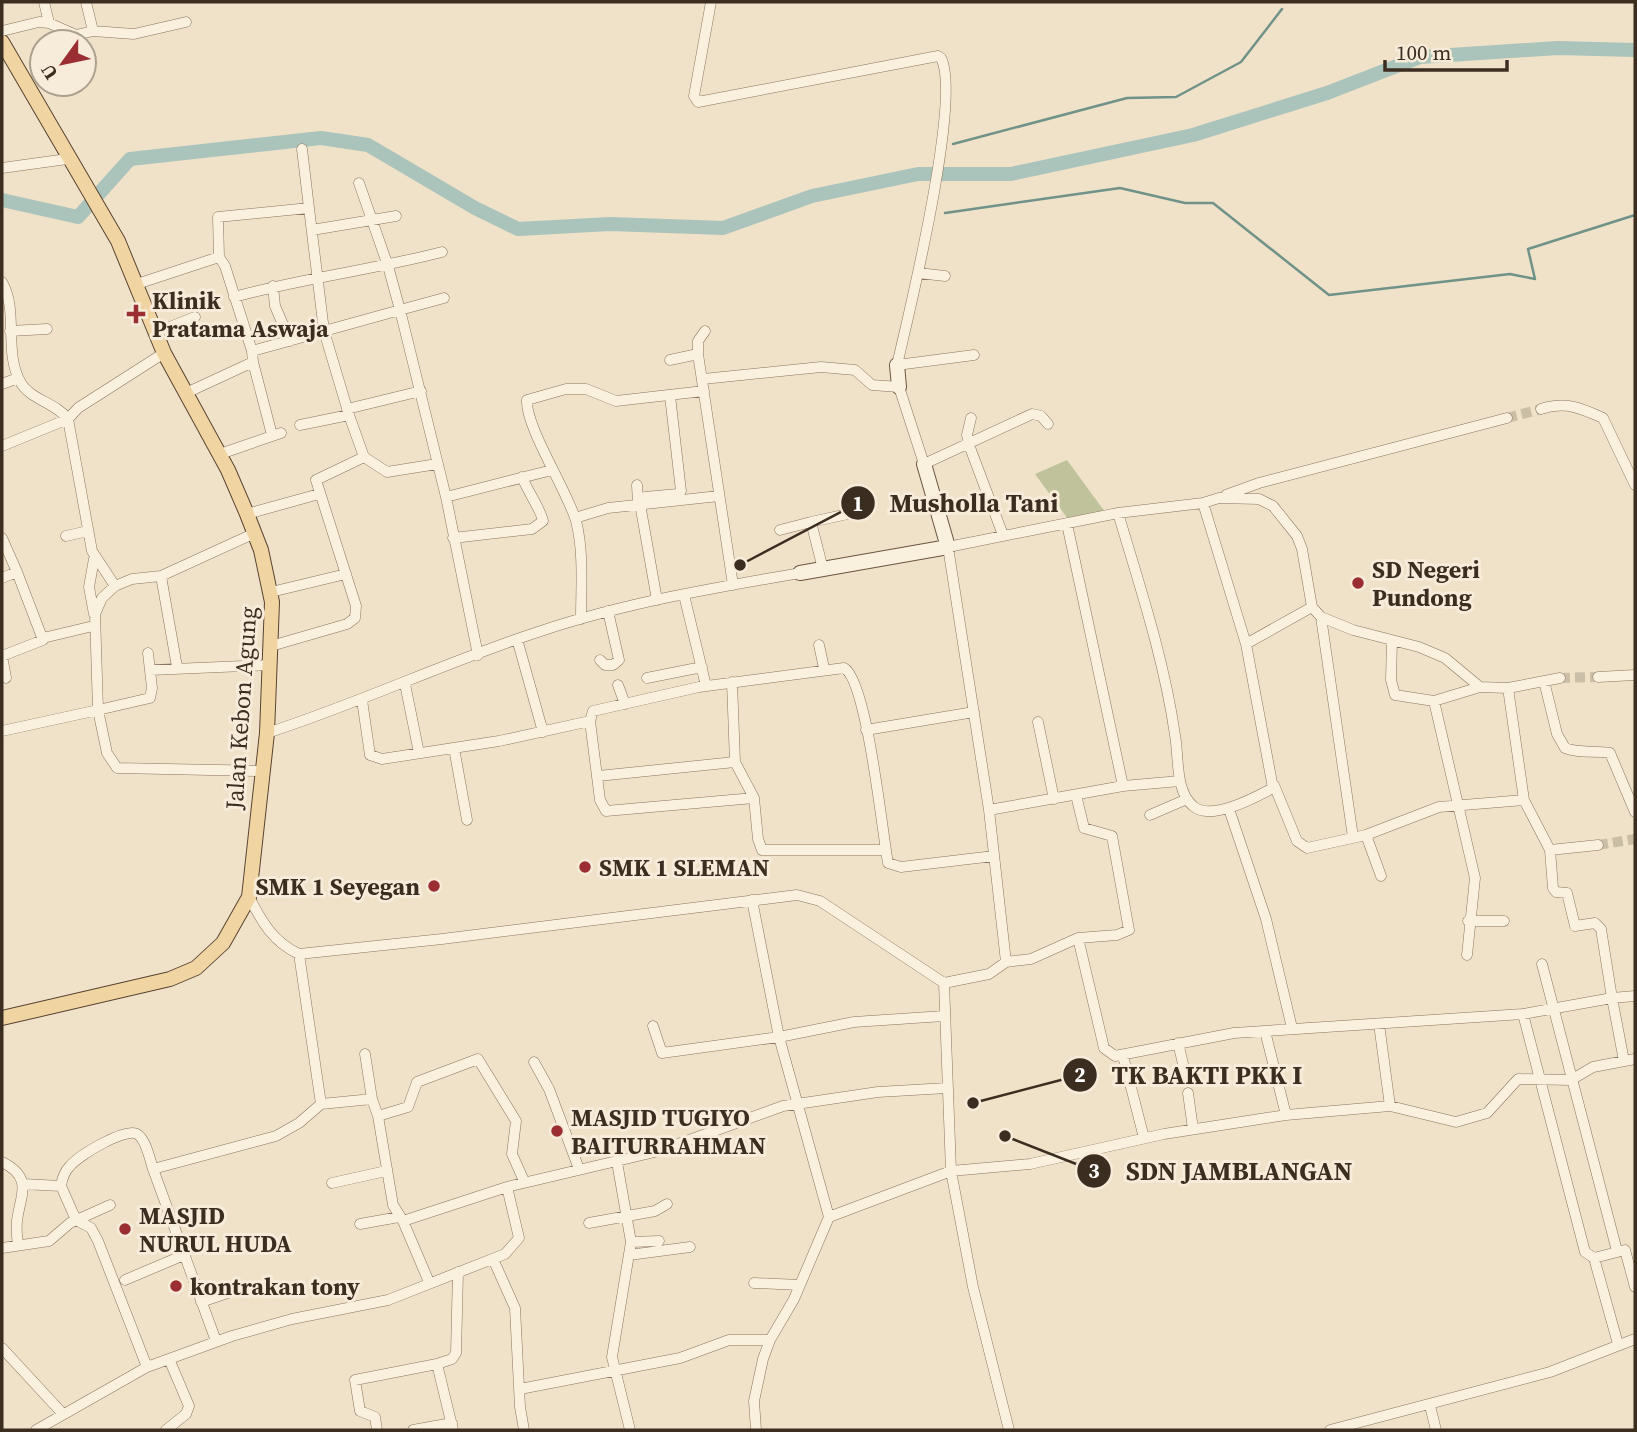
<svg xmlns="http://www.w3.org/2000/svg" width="1637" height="1432" viewBox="0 0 1637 1432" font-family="'Source Serif 4',serif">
	<rect width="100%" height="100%" fill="#efe2c9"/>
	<path fill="#bfc29b" d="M 1067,460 L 1105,512 L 1068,519 L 1035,474 Z"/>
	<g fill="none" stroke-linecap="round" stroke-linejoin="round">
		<path stroke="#709288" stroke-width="2.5" d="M 953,144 L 1127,98 L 1176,97 L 1241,62 L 1282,9
			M 945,213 L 1120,188 L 1185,203 L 1213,203 L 1329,295 L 1510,274 L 1535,279 L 1528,249 L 1635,215"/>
		<path stroke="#aac3bb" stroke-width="14" d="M 2,200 L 78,217 L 130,159 L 321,138 L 368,145 L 475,208 L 518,229 L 610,224 L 723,228 L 812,196 L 918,174 L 1011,174 L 1193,135 L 1327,93 L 1420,57 L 1558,48 L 1635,50"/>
		<path stroke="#cbbea7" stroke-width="10" stroke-dasharray="10 5" stroke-linecap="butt" d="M 1507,418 L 1541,409
			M 1560,678 L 1598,677
			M 1598,845 L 1635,839"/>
		<defs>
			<path id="street" d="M 44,2 L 49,23
				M 86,2 L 93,31
				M 711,2 L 694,96 L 698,102 L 938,56 L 941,58 C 962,98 909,313 897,365 L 974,355
				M 2,31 L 39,22 L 49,23 L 76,35 L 93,31 L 134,34 L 186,22
				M 302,149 L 309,208
				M 2,168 L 67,159
				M 359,183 L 388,266 L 400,310 L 444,298
				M 312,230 L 396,216
				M 219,257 L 218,217 L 309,208 L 324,331 L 349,415 L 364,457 L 387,472 L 437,464
				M 918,273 L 945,276
				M 2,282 C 19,311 3,353 21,383 C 31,400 55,402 68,419 L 92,551 L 115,586 L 102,598 L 95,614 L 98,710 L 150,698 L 152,688 L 148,653
				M 137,284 L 219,257 L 225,266 L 252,351
				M 273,286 L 275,306 L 290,341
				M 234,297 C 302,278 373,270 442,252
				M 10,331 L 47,329
				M 705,331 L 698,341 L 698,354 L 733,585
				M 157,332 L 195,317
				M 670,360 L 698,354
				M 253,362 L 272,435
				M 703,379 L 821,367 L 855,370 L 872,385 L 899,387 L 924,464 L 1032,414 L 1041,416 L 1048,424
				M 2,384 L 18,378
				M 186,393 L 253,362 L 252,351 L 400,310 L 446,497 L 478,655
				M 347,409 L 421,391
				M 1541,409 C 1565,401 1581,408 1603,418 L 1635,485
				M 971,418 L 967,435 L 969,445 L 1003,535
				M 300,425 L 349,415
				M 2,446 L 68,419 L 78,408 L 164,353
				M 220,454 L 281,433
				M 637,485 L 638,504
				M 1226,495 L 1259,483 L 1507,418
				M 446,497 L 552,470
				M 1203,503 L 1246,644
				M 1118,513 C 1140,587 1164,659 1175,735 C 1179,757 1175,791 1193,806 C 1211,822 1256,797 1273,788 L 1246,644 L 1312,607
				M 247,514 L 319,494
				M 575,518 L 608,508 L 719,496
				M 811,522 L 866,510
				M 1067,524 L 1123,786
				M 780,530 L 811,522 L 823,569
				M 66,536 L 88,531
				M 2,538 L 17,572 L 2,578
				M 453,538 L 532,529 L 543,521 C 542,512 527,490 522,477
				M 94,559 L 89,587 L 94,614
				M 161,576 L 177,667
				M 115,586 L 132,579 L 161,576 L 255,533
				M 271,592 L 346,574
				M 684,595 L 706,686
				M 657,600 L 640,504 L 645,497 L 678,494 L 681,491 L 670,396
				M 1321,617 L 1353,837
				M 581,619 C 581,587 584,552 576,521 C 568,492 525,426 527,400 L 566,389 L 586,389 L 616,401 L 704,391
				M 43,638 L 89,627
				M 517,639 L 543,732
				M 1392,640 L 1391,680 L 1395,695 L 1434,701 L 1480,687
				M 819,645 L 824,668
				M 271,646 L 347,624 L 355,618 L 356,606 L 316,480 L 364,457
				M 600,660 L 605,665 L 613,665 L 619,660 L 608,611
				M 150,670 L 269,665
				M 1598,677 L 1635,675
				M 6,678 L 2,656 L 43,640 L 17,572
				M 647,678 L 702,667
				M 1544,681 L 1557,734 L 1565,748 C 1581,754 1594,750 1610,753 L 1635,812
				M 732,682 L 735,762 L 754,798
				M 405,684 L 419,753
				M 618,685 L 625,704
				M 1508,688 L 1524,800 L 1550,850 L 1553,888 L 1556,892 L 1567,893 L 1575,926 L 1595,923 L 1601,929 L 1612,998 L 1635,996
				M 362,700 L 370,755 L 382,759 L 499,741 L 590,721 L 593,711 L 699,687 L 844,668 C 867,680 882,831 888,863 L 901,867 L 994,856
				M 1434,701 L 1475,878 L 1467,955
				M 590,721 L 600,800 L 606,811 L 754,798 L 758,839 L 762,850 L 886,850
				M 1038,722 L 1054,799
				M 866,730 L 974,712
				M 2,731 L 98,710 L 107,753 L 117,768 L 262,771
				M 267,733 C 360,703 448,661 541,631 C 625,603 713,588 800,573
				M 454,748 L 467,820
				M 598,776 L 735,762
				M 1274,785 L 1297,841 L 1307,848 L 1366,835 L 1439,807 L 1524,800
				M 1076,795 L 1084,828 L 1112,836 L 1129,930 L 1117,935 L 1078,938
				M 1229,809 L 1266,919 L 1292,1028
				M 989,810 L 1123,786 L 1180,781
				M 1150,815 L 1187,799
				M 1366,835 L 1381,876
				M 1550,850 L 1598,845
				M 249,897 C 262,922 273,942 299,954 L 442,939 L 797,895 L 820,901 L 944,983
				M 1468,921 L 1504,921
				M 299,954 L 321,1104 L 372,1099 L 378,1116 L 393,1205 L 403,1221 L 507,1187
				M 1006,962 L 1031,959 L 1078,938 L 1104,1048 L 1115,1056 L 1234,1033 L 1523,1014 L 1612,998 L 1624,1061
				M 1542,964 L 1617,1251
				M 1523,1014 L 1585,1252 L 1594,1258 L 1618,1344
				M 1379,1024 L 1390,1106
				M 653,1026 L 662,1053 L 779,1037 L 752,900
				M 1265,1031 L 1286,1115
				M 1178,1043 L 1185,1072
				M 365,1054 L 372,1099
				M 1123,1056 L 1144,1138
				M 534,1062 L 549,1089 L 579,1169
				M 1188,1093 L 1193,1129
				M 378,1116 L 408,1107 L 417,1082 L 478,1059 L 516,1121 L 512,1154 L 524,1181
				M 2,1162 C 34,1178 20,1195 17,1221 C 16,1229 17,1237 18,1245
				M 617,1162 L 631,1242 L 612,1357 L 630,1430
				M 153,1169 L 216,1341
				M 332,1183 L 386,1171
				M 23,1184 L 61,1186
				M 829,1217 L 951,1171 L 1030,1164 L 1164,1134 L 1286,1115 L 1390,1106 L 1456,1122 L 1487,1113 L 1518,1079 L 1571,1080 L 1593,1067 L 1635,1059
				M 403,1221 L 429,1282
				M 589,1223 L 655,1211 L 667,1204
				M 360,1224 L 399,1217
				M 631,1242 L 659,1241
				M 2,1248 L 49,1241 L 70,1223 L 110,1205
				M 629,1255 L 690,1247
				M 1594,1258 L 1625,1250 L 1635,1287
				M 493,1259 L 515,1308 L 520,1407 L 524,1430
				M 125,1280 L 184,1255
				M 754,1283 L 800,1285
				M 201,1302 L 248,1286
				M 2,1348 L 63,1414
				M 437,1364 L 452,1359 L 456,1353 L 458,1272
				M 147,1367 L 98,1241 L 91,1228 L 76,1220 L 61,1186 C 62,1179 65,1171 70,1166 C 79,1155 126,1127 137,1134 C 146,1139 150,1160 153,1169 L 276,1136 L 299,1123 L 321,1104
				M 520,1389 L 680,1358 L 729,1340 L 770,1340
				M 1430,1406 L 1436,1430
				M 36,1430 L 147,1367 L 232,1336 L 292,1319 L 388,1300 L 505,1254 L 519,1238 L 507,1187 L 659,1151 L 783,1106 L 878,1092 L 947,1088
				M 166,1430 L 186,1414 L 189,1406 L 169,1359
				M 377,1430 L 375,1417 L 360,1411 L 355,1380 L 437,1364 L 453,1430
				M 413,1430 L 452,1423
				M 756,1430 L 754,1401 L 763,1359 L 770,1340 L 794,1299 L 829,1217 L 779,1037 L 854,1022 L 944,1016
				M 1009,1430 L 973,1287 L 951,1171 L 944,983 L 989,974 L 1006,962 L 989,810 L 948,547 L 1118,513 L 1203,503 L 1219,498 L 1259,499 L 1273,506 L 1297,536 L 1302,549 L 1312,607 L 1321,617 L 1353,630 L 1419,647 L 1445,658 L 1480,687 L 1508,688 L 1560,678
				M 1330,1430 L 1550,1372 L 1635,1339"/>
			<path id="secondary" d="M 897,365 L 899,387
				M 800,573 L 948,547 L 924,464"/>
			<path id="primary" d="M 2,42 L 118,241 L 164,353 L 228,470 L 247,514 L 261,550 L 272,602 L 267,733 L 249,897 L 223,943 L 196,968 L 170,979 L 2,1018"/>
		</defs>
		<use href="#street" stroke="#8b745d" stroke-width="11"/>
		<use href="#secondary" stroke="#6d5540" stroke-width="16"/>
		<use href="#primary" stroke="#594331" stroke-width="16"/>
		<use href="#street" stroke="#f9f0dd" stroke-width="10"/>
		<use href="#secondary" stroke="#f9f0dd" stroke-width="14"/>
		<use href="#primary" stroke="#f0d5a2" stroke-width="14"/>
	</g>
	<g fill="#9a2e32" stroke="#f6ecd9" stroke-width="2.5">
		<path d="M132.5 303.5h7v7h7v7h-7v7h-7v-7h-7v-7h7z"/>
		<circle cx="1358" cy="583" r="7"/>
		<circle cx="585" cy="867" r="7"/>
		<circle cx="434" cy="886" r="7"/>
		<circle cx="557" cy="1131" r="7"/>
		<circle cx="125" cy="1229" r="7"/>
		<circle cx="176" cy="1286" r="7"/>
	</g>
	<g text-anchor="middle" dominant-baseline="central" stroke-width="6" stroke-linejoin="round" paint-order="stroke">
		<g font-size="24" font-weight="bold" fill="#3c2d21" stroke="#f6ecd9" text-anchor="start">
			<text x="152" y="300">Klinik<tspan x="152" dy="28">Pratama Aswaja</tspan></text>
			<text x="1372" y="569">SD Negeri<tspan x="1372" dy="28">Pundong</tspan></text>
			<text x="599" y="867">SMK 1 SLEMAN</text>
			<text x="420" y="886" text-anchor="end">SMK 1 Seyegan</text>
			<text x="571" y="1117">MASJID TUGIYO<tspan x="571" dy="28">BAITURRAHMAN</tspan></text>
			<text x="139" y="1215">MASJID<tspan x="139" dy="28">NURUL HUDA</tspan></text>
			<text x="190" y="1286">kontrakan tony</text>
		</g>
		<g font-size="24" fill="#3c2d21" stroke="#f6ecd9">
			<text transform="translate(241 708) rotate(-86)">Jalan Kebon Agung</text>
		</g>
	</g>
	<path fill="none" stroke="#3c2d21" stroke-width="2.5" d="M740 565L858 503M973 1103L1080 1075M1005 1136L1094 1171"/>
	<g fill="#3c2d21" stroke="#f6ecd9" stroke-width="2.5">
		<circle cx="740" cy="565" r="7"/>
		<circle cx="973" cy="1103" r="7"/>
		<circle cx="1005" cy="1136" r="7"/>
		<circle cx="858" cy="503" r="18"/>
		<circle cx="1080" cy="1075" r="18"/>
		<circle cx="1094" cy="1171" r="18"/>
	</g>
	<g font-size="21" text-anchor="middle" font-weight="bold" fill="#fff">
		<text x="858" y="511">1</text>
		<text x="1080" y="1082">2</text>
		<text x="1094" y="1178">3</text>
	</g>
	<g font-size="26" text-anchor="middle" font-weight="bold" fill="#3c2d21" stroke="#f6ecd9" stroke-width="6" stroke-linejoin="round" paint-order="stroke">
		<text x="974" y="512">Musholla Tani</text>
		<text x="1207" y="1084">TK BAKTI PKK I</text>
		<text x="1239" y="1180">SDN JAMBLANGAN</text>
	</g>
	<rect width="1637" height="1432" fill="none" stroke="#3c2d21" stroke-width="7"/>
	<g transform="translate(63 63) rotate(237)"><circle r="33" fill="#f6ecd9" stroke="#aca08f" stroke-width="2"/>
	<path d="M0-5L12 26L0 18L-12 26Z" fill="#9a2e32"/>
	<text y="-10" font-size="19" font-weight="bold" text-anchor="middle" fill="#3c2d21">U</text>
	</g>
	<path d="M1385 60v10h122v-10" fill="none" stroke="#3c2d21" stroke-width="3.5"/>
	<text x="1396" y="60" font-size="21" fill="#3c2d21" stroke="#f6ecd9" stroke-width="5" paint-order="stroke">100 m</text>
</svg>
